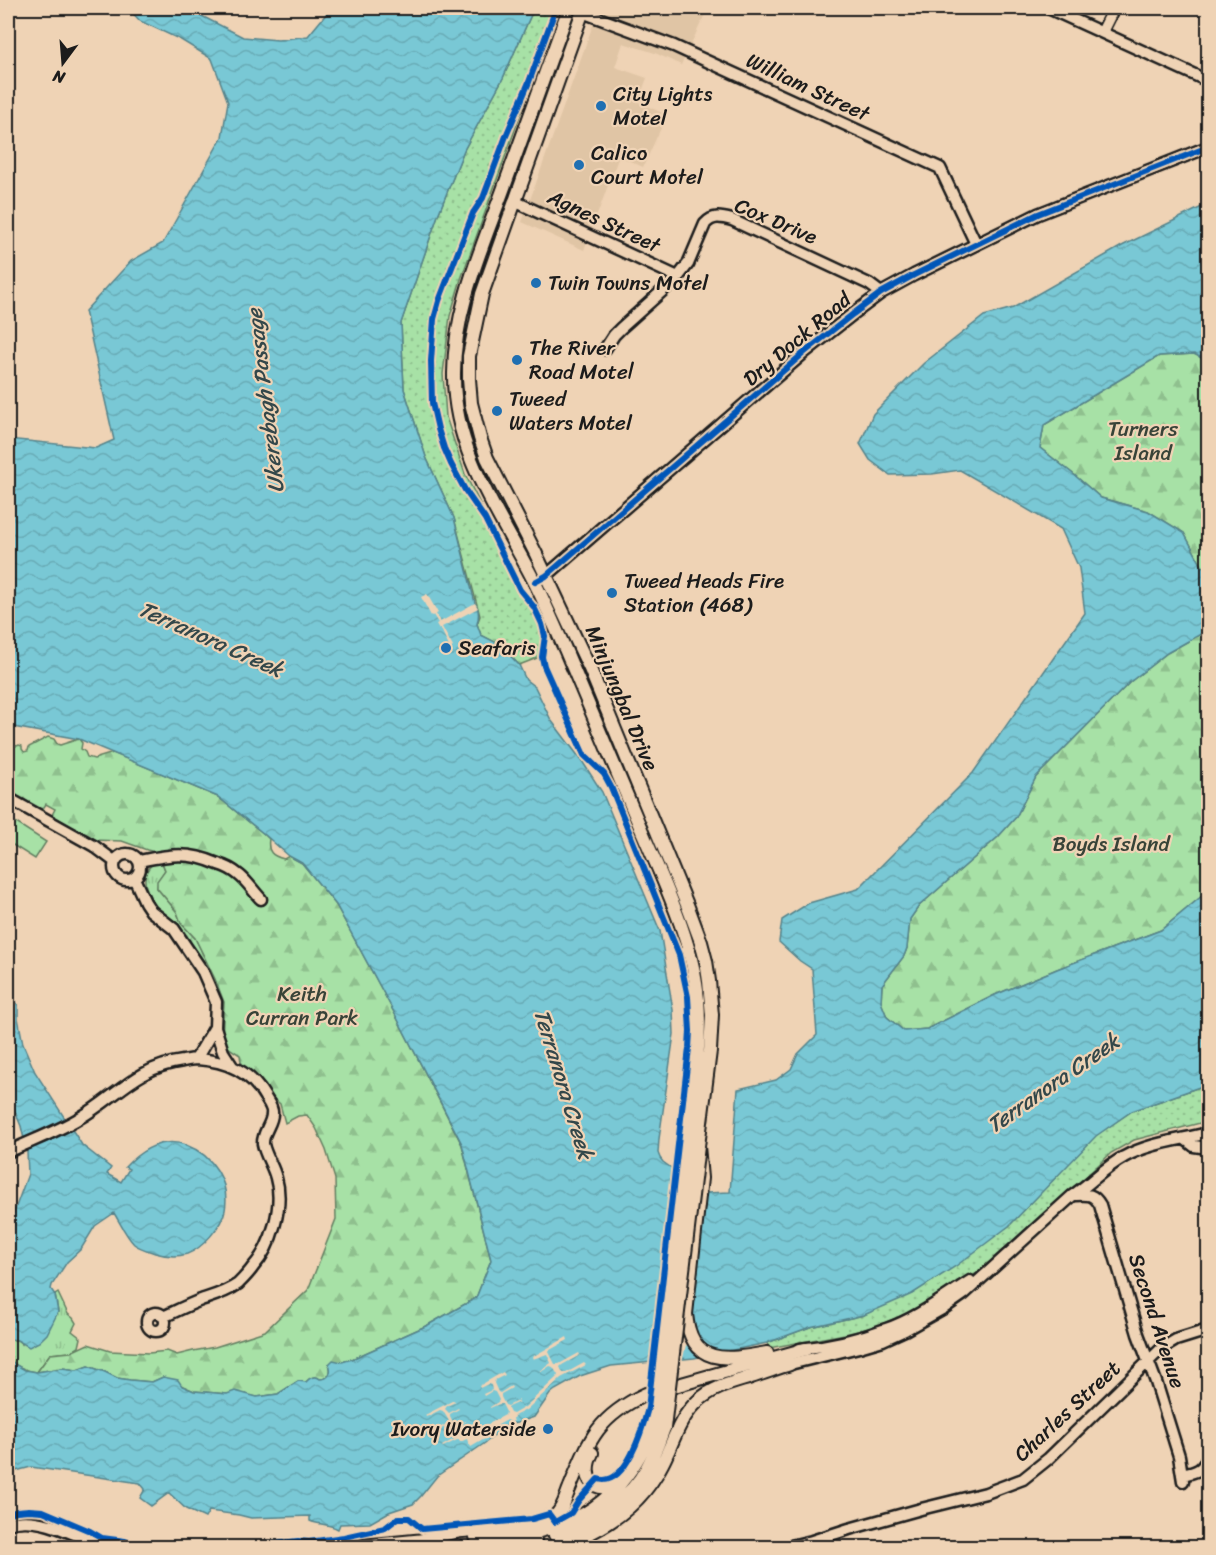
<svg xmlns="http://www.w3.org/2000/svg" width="1216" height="1555" viewBox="0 0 1216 1555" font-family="Sriracha,sans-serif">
	<defs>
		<pattern id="grass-tufts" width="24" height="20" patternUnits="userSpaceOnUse" patternTransform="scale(1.5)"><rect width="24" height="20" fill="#a7e1a6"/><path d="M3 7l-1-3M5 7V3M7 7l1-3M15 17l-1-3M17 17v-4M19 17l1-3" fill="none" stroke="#8fc08e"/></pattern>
		<pattern id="forest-firs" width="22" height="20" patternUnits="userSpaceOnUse" patternTransform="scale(1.5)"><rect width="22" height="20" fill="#a7e1a6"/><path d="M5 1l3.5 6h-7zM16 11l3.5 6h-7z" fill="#8fc08e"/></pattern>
		<pattern id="park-dots" width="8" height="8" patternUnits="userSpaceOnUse" patternTransform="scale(1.5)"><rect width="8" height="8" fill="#a7e1a6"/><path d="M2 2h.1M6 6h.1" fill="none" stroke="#8fc08e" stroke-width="1.8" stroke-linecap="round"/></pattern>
		<pattern id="water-waves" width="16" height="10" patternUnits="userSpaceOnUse" patternTransform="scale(1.5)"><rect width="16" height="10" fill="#79c8d5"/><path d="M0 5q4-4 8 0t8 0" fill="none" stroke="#68abb6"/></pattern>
	</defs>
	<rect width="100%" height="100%" fill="#efd3b5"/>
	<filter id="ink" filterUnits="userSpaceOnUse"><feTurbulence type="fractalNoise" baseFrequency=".0167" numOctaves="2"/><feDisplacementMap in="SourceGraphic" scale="12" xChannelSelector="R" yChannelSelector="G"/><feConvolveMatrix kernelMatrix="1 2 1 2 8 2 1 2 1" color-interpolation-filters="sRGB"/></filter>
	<g filter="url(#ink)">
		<path fill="#e0c5a5" d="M 599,8 L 708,8 L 681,65 L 655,53 L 623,43 L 615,67 L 647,78 L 638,102 L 667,115 L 643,167 L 619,156 L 584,250 L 522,222 Z"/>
		<path fill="url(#grass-tufts)" stroke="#627e61" stroke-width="1.5" d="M 161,860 L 165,870 L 158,881 L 157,888 L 177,912 L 181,923 L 195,938 L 215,979 L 224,1002 L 222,1038 L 220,1040 C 220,1022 222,1003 215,986 C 209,972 202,957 193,946 C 188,940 183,933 178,928 C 173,922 166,918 161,912 C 153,903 140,884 147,871 C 149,865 156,862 161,860 Z
			M 58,1293 L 68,1314 L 73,1318 L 76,1323 L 72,1331 L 81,1338 L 79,1347 L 71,1352 L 50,1354 L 37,1372 C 25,1370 16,1367 8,1358 L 8,1339 L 17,1340 L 22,1344 L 58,1312 L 55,1295 Z"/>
		<path fill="url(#forest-firs)" stroke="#627e61" stroke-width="1.5" d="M 1194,354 L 1208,361 L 1208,570 L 1202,566 L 1184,533 L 1148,511 L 1101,498 L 1072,473 L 1040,448 L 1044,425 L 1159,356 Z
			M 1208,630 L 1208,891 L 1161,930 L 1057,969 L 995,995 L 927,1029 L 904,1031 L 887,1017 L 881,1002 L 882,985 L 904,956 L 907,948 L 910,919 L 919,906 L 998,837 L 1016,817 L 1036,777 L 1130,682 L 1167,653 Z
			M 48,737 L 54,739 L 57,744 L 60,745 L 79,739 L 82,743 L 81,749 L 85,752 L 87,757 L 94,759 L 113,753 L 218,797 L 264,834 L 269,839 C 267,852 272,856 284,859 L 289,856 L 302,863 L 336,905 L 396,1016 L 462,1145 L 491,1260 L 476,1298 L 428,1325 L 352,1359 L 342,1362 L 329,1364 C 332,1371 330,1379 320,1379 C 319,1378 317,1377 315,1377 C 310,1377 309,1379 306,1382 L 298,1381 L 278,1394 L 257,1397 L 246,1395 L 227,1394 L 194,1391 L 163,1377 L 152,1382 L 130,1380 L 117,1378 L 105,1372 L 88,1366 L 77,1370 L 62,1368 L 37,1372 L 50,1354 L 71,1352 L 88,1344 L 110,1351 L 149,1353 L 167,1351 L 177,1355 L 193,1351 L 215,1347 L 265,1331 L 308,1290 L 336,1219 L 335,1179 L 326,1150 L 316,1128 L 307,1115 L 298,1116 L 285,1123 L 280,1104 L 255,1082 L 241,1062 L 240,1055 L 229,1048 L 220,1040 L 222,1038 L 224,1002 L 215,979 L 195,938 L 181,923 L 177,912 L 157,888 L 157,881 L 165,870 L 161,860 L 178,851 L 169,850 L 159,853 L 147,850 L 122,841 L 94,840 L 52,815 L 55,809 L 46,804 L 42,810 L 8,792 L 8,744 L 17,746 L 19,745 L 22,746 L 22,749 L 24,752 L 28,751 L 29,747 Z"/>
		<path fill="url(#park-dots)" stroke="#627e61" stroke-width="1.5" d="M 534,8 L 559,8 L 461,279 L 450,316 L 443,374 L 446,417 L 465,474 L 524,590 L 543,635 L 540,657 L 519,665 L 499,644 L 481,635 L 477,624 L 480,616 L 454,518 L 426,457 L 404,389 L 401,323 L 438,215 L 464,150 L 503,78 Z
			M 1208,1084 L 1208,1121 L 1134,1140 L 1111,1153 L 1042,1218 L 982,1270 L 917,1310 L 874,1327 L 845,1334 L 769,1348 L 767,1343 L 810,1327 L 864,1315 L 1009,1226 L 1095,1136 L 1132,1111 Z"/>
		<path fill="#a7e1a6" stroke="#627e61" stroke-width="1.5" d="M 10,819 L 46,842 L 35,859 L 8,842 L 8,823 Z"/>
		<path fill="url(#water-waves)" stroke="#54838b" stroke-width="1.5" d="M 128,8 L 186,8 L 243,37 L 278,40 L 308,36 L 327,13 L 329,8 L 534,8 L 503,78 L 464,150 L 438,215 L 401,323 L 404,389 L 426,457 L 454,518 L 475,603 C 480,610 479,617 477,624 L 481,635 L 499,644 L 519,665 L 526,680 L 535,687 L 551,720 L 582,761 L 602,792 L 660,931 L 673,1010 L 674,1034 L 659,1139 L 658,1153 L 660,1158 L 663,1162 L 706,1193 L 730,1192 L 738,1089 L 776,1080 L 791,1069 L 798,1054 L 817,1035 L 812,969 L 800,961 L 779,942 L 782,920 L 809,903 L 858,889 L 973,773 L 1085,613 L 1079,568 L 1061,529 L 960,470 L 932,474 L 890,475 L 870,460 L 860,444 L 873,414 L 924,363 L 984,316 L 1013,308 L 1122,246 L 1208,204 L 1208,361 L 1194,354 L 1159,356 L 1044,425 L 1040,448 L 1072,473 L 1101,498 L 1148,511 L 1184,533 L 1202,566 L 1208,570 L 1208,630 L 1167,653 L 1130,682 L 1036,777 L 1016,817 L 998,837 L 919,906 L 910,919 L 907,948 L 904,956 L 882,985 L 881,1002 L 887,1017 L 904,1031 L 927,1029 L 995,995 L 1057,969 L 1161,930 L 1208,891 L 1208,1084 L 1132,1111 L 1096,1136 L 1009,1226 L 956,1266 L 912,1294 L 864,1315 L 810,1327 L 767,1343 L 694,1358 L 611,1366 L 580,1376 L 555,1390 L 550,1394 L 534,1417 L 517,1423 L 509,1424 L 485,1443 L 437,1476 L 421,1496 L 413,1504 L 389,1512 L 370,1523 L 340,1524 L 338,1529 C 329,1524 320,1525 310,1521 L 310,1516 L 251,1518 L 239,1515 L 209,1511 L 205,1518 L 186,1509 L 169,1493 L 151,1506 L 140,1498 L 145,1489 L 140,1483 L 31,1467 L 8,1473 L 8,1358 L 16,1365 L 25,1370 L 37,1372 L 62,1368 L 77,1370 L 88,1366 L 105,1372 L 117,1378 L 130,1380 L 152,1382 L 163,1377 L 178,1380 L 182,1386 L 194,1391 L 227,1394 L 235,1391 L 257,1397 L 278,1394 L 298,1381 L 306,1382 C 309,1379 310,1377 315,1377 C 317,1377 319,1378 320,1379 C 330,1379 332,1371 329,1364 L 333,1360 L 342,1362 L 352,1359 L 428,1325 L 476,1298 L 491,1260 L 462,1144 L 396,1016 L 336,905 L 302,863 L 289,856 L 264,834 L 218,797 L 79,739 L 8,726 L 8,439 L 96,448 L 114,440 L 85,311 L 131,261 L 163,243 L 222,137 L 228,102 L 212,59 L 181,40 L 140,21 Z
			M 8,987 L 18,1006 L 18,1018 L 23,1044 L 35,1072 L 82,1145 L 111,1168 L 107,1174 L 121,1182 L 129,1169 L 125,1167 C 141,1150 162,1137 186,1145 C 213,1155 230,1182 225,1210 C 222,1226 202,1249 187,1254 C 177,1257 165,1256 155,1253 C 149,1251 139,1248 134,1244 C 126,1236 120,1223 114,1213 L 95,1226 L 81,1249 L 67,1262 L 52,1285 L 51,1289 L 55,1295 L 58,1312 L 47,1334 L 39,1342 L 29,1347 L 17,1340 L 8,1339 L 8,1224 L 14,1212 L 28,1174 L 27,1152 L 21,1126 L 8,1095 Z"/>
		<path fill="#efd3b5" d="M 427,594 L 438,613 L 436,614 L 440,622 L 475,603 L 478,608 L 442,627 L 453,647 L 450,649 L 441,629 L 439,629 L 436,624 L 438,623 L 433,615 L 431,616 L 421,597 Z
			M 673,1165 L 704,1188 L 690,1314 L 694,1334 L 715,1357 L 704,1359 L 686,1345 L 682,1363 L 651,1366 Z
			M 567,1337 L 568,1340 L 550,1350 L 549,1352 L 555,1364 L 559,1364 L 579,1353 L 580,1355 L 562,1365 L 560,1367 L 563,1373 L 566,1373 L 584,1363 L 586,1365 L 561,1378 L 526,1410 L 514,1416 L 513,1419 L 514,1421 L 511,1422 L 507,1420 L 491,1429 L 492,1432 L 488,1434 L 488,1437 L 471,1447 L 470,1445 L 469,1445 L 467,1439 L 460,1442 L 459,1440 L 457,1440 L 443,1447 L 442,1446 L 456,1438 L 457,1435 L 451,1425 L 449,1425 L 435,1432 L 434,1431 L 448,1423 L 449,1421 L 443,1411 L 440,1410 L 426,1417 L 425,1415 L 454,1400 L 455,1402 L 447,1406 L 445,1409 L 449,1413 L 458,1408 L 459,1409 L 450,1414 L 450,1416 L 454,1424 L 456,1425 L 465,1421 L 465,1422 L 457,1426 L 456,1428 L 461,1437 L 464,1437 L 505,1415 L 506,1412 L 502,1404 L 499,1404 L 490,1408 L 490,1407 L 498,1402 L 499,1400 L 495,1392 L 492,1391 L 484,1396 L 483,1394 L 492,1390 L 491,1385 L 488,1384 L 480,1388 L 479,1386 L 503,1372 L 505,1375 L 495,1380 L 494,1383 L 498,1392 L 500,1393 L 511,1386 L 512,1388 L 501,1394 L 501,1397 L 505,1405 L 508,1406 L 519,1400 L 519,1402 L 508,1407 L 508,1409 L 510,1413 L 513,1414 L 525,1407 L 557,1377 L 558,1375 L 553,1367 L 550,1366 L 541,1372 L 540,1371 L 551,1363 L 547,1354 L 533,1359 L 532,1357 Z"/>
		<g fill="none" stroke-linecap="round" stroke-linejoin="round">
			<defs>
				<path id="minor" d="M 1048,8 L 1208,81
					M 582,12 L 674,46 L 940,168 L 976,244
					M 1102,32 L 1114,8
					M 514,201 L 678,277
					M 605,349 L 614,335 L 621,328 L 678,277 L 688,264 L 705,224 C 713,215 721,217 732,220 L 869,284 L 881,293
					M 535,582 L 546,576 L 805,352 L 853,314 L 881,293 L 914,275 L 1038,214 L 1208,147
					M 8,798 L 94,846 L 114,861
					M114 867a13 13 0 1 1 26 0a13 13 0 1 1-26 0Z
					M 139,861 C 170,855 187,851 218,864 C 225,866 233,870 239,875 C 247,881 254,892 261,899
					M 134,878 L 145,902 L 151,911 L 174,929 L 203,972 L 216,1002 L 215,1027 L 196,1059
					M 215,1027 L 223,1052 L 232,1066
					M 1185,1139 L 1194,1146 L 1208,1148
					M 8,1152 C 31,1141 56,1132 78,1119 C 116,1098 136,1067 183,1061 C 188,1060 193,1059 197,1059 C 227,1061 250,1071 265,1097 C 268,1102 273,1108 272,1114 C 272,1124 262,1133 263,1144 C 265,1155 273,1166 276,1178 C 284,1205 272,1246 253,1267 C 249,1273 243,1279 238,1284 C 227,1292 213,1296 201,1300 C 188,1305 176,1311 163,1317
					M 1076,1195 C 1088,1194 1094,1194 1100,1205 L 1138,1334 L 1156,1382 L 1179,1456 L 1183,1481
					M147 1322a9 9 0 1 1 18 0a9 9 0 1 1-18 0Z
					M 800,1349 C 829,1346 859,1339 886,1329 C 916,1319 943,1298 970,1281
					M 790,1364 L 859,1347 L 883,1340 L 905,1330 L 944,1308 L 964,1294 L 1072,1196 C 1090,1184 1105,1167 1124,1157 C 1149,1143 1181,1140 1208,1133
					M 1182,1475 C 1197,1472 1204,1470 1208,1455
					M 8,1524 C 37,1513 78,1536 106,1548
					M 782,1548 L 812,1541
					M 807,1548 L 812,1541 L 849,1529 L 921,1509 L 986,1493 L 1023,1479 L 1048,1459 L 1161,1349 L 1176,1340 L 1208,1330"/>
				<path id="major" d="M 569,8 C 547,68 525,129 503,190 C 481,250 453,312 454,377 C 454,454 502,517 535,583 C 546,605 555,627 565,649 C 589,705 612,761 636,817 C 660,875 693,937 698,1000 C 702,1047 692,1098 687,1145
					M 584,8 L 482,294 L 469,356 L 469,379 L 471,403 L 480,438 L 487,458 L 535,552 L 590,669 L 688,907 L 701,942 L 706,961 L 709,981 L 712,1015 L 710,1051 L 698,1146 L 701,1178 L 686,1314 C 691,1367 727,1360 767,1353
					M 592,1453 C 580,1477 594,1498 620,1481
					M 555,1535 C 585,1526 621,1506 640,1479 C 651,1463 658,1445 664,1428
					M 476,1537 C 497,1536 519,1535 540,1531 C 597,1518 633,1480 653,1426
					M 419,1541 C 431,1538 443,1534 455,1532 C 477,1528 540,1528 555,1516 C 563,1510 566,1496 570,1487 C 589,1440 597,1417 646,1394 L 806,1349
					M 341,1548 L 425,1540
					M 480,1548 L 535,1540
					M 552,1548 C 598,1534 640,1508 662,1464 C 673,1443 679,1418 698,1401 C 713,1387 732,1383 751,1377 C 764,1373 777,1368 790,1364"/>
			</defs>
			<use href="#minor" stroke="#1c1c1c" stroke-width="15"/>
			<use href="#major" stroke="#1c1c1c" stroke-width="16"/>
			<use href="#minor" stroke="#efd3b5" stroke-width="10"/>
			<use href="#major" stroke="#efd3b5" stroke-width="12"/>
			<defs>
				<path id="major-bridge" d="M 653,1426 L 687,1145
					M 664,1428 L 698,1146"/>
			</defs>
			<use href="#major-bridge" stroke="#1c1c1c" stroke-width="16" stroke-linecap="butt"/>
			<use href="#major-bridge" stroke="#efd3b5" stroke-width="12"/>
			<defs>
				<path id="cycleway" d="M 535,582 L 546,576 L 805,352 L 853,314 L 881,293 L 914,275 L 1038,214 L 1208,147
					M 8,1514 L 17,1511 L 29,1510 L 43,1511 L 90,1531 L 102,1538 L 125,1541 L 142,1548
					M 243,1548 L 298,1541 L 309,1542 L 344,1537 L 385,1528 L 398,1518 L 409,1518 L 422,1529 L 532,1519 L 549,1514 L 555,1522 L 571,1513 L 579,1500 L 598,1479 C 626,1488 643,1427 648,1408 L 689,1048 L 690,1031 L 688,997 L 679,955 L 611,787 L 604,774 L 584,755 L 544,666 L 542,657 L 545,636 L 542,624 L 534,607 L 520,590 L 485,519 L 465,490 L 451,464 L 444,448 L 438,429 L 432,403 L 431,361 L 434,319 L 439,301 L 473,213 L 483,198 L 506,136 L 529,82 L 556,8"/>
			</defs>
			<use href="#cycleway" stroke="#efd3b5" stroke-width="10"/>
			<use href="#cycleway" stroke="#0057b8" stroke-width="6"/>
		</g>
	</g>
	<g fill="#1f6fb2" stroke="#efd3b5" stroke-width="2">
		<circle cx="601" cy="106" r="6"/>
		<circle cx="579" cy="165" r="6"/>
		<circle cx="536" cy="283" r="6"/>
		<circle cx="517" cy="360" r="6"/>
		<circle cx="497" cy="411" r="6"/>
		<circle cx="612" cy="593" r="6"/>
		<circle cx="446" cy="648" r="6"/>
		<circle cx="548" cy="1429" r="6"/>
	</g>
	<g text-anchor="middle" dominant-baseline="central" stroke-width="4.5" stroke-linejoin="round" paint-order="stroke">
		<g font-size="21" fill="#1c1c1c" stroke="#efd3b5">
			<text transform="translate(808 87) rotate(25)">William Street</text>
			<text transform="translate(604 221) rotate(25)">Agnes Street</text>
			<text transform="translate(776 221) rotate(23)">Cox Drive</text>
			<text transform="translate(797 339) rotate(-40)">Dry Dock Road</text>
			<text transform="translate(622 698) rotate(67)">Minjungbal Drive</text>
			<text transform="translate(1157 1321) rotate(72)">Second Avenue</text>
			<text transform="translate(1067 1411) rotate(-43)">Charles Street</text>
		</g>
		<g font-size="21" fill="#1c1c1c" stroke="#efd3b5" text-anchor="start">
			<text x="613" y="94">City Lights<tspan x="613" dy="24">Motel</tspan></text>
			<text x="591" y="153">Calico<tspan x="591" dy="24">Court Motel</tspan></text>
			<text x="548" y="283">Twin Towns Motel</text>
			<text x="529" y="348">The River<tspan x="529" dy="24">Road Motel</tspan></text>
			<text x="509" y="399">Tweed<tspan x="509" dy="24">Waters Motel</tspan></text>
			<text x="624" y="581">Tweed Heads Fire<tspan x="624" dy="24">Station (468)</tspan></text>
			<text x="458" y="648">Seafaris</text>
			<text x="536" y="1429" text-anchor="end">Ivory Waterside</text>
		</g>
		<g font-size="21" fill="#384338" stroke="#efd3b5">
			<text x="1143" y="429">Turners<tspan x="1143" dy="24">Island</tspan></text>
			<text x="1111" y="844">Boyds Island</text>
			<text x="302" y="994">Keith<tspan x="302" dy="24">Curran Park</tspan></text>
		</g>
		<g font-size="22" font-style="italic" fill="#33474a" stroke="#efd3b5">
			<text transform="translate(265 401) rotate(-97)">Ukerebagh Passage</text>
			<text transform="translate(211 639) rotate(24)">Terranora Creek</text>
			<text transform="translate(1053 1083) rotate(-35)">Terranora Creek</text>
			<text transform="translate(564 1084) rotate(73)">Terranora Creek</text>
		</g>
	</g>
	<rect width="1216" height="1555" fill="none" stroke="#efd3b5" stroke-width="30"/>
	<rect x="15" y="15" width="1186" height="1525" fill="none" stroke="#1c1c1c" stroke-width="2" filter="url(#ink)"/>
	<g transform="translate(63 63) rotate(196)" stroke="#efd3b5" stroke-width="4.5" paint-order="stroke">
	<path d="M0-4.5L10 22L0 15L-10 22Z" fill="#1c1c1c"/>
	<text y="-9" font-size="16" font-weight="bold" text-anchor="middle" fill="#1c1c1c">N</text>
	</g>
</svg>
